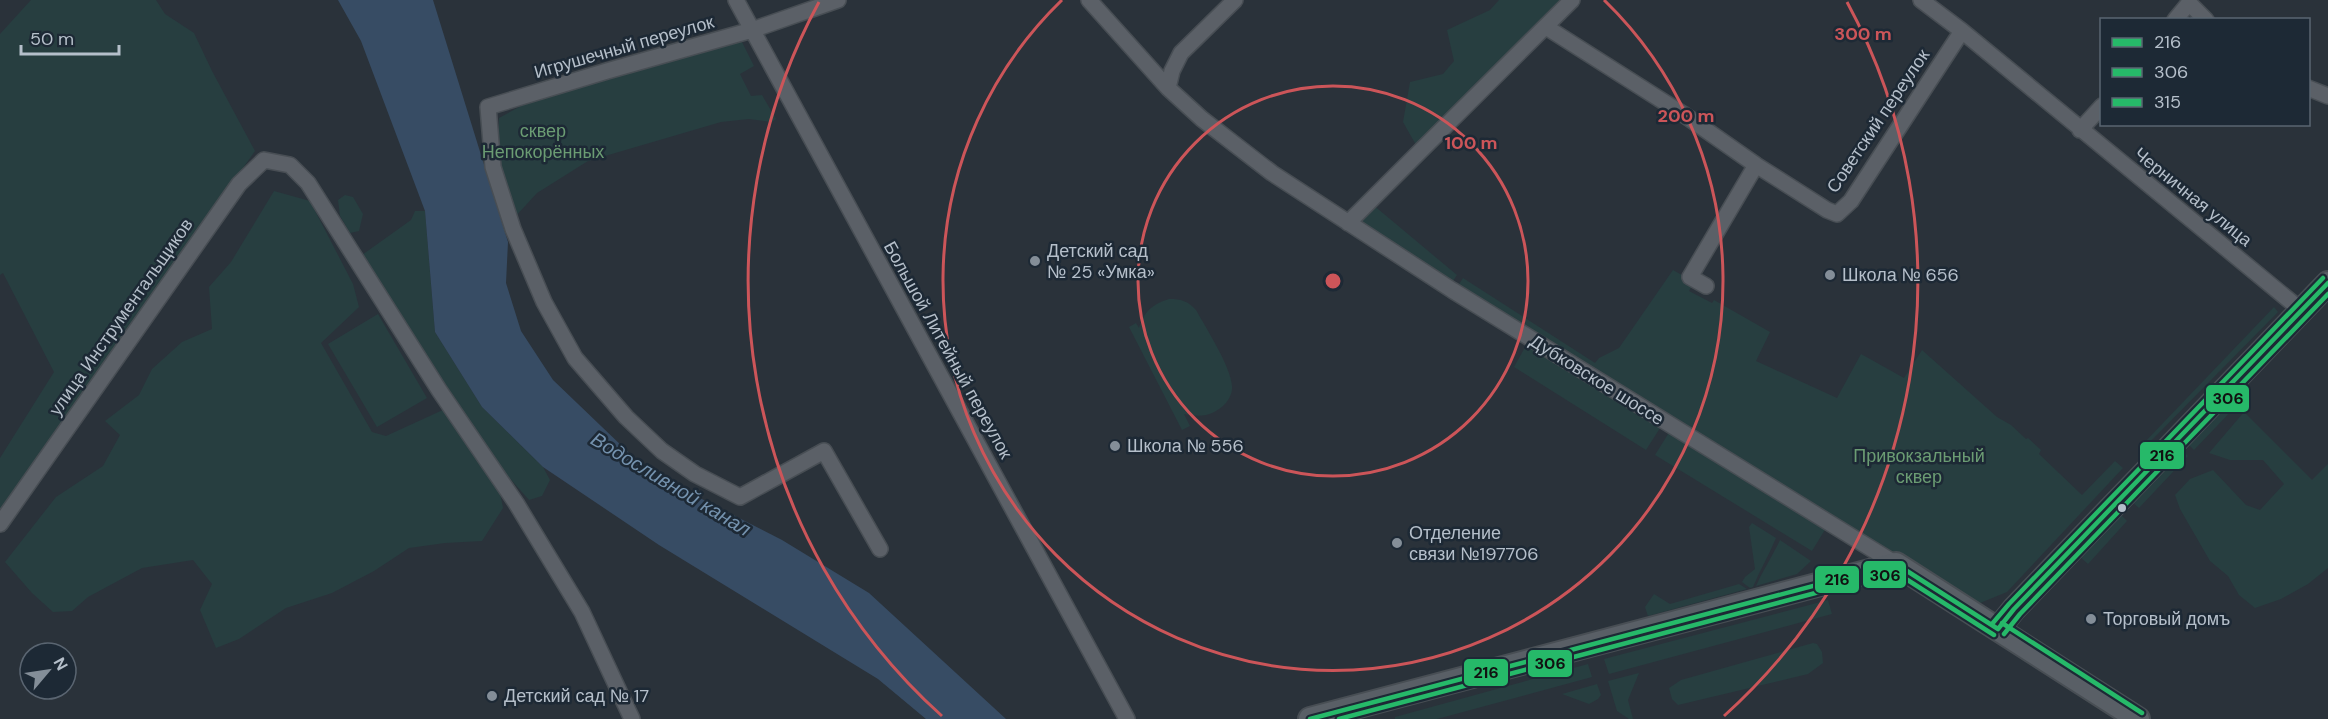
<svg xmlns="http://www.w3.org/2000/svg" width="2328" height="719" viewBox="0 0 2328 719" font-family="'DM Sans',sans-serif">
	<rect width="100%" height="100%" fill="#2a323a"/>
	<path fill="#273e40" d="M 31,0 L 156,0 L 165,14 L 194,33 L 212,71 L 255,151 L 0,513 L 0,458 L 54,372 L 3,273 L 0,275 L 0,34 Z
		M 1499,0 L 1562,0 L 1416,145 L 1403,122 L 1410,82 L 1443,74 L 1454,61 L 1447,30 L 1490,10 Z
		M 731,41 L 742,42 L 754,66 L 740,74 L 751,96 L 762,95 L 776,119 L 772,122 L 749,119 L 721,122 L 588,161 L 537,193 L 514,218 L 498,162 L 499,118 L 521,106 L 625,71 Z
		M 274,191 L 310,201 L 353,284 L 359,307 L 321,343 L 372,432 L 386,436 L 445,409 L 498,483 L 503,508 L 482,541 L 445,543 L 409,548 L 374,571 L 332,593 L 286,608 L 239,639 L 216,648 L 200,610 L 212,584 L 193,560 L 142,568 L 88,597 L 72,611 L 53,612 L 32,593 L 5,562 L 56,497 L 103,466 L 120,435 L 105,421 L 139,395 L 152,369 L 182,342 L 212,329 L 209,287 L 231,262 Z
		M 345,195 L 353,197 L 363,214 L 359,231 L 350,233 L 340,216 L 338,200 Z
		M 1372,204 L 1457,275 L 1451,284 L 1354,223 Z
		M 415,211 L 425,211 L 435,332 L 482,407 L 543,467 L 550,480 L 542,496 L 529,500 L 485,450 L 362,255 L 411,220 Z
		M 1673,270 L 1694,282 L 1689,291 L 1712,303 L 1714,300 L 1770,332 L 1756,361 L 1837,398 L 1861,354 L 1904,378 L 1922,350 L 1997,417 L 2011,425 L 2026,439 L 2028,438 L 2041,450 L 2039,454 L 2082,495 L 2115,461 L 2123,468 L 2007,592 L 1980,603 L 1966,598 C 1796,495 1628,388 1456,289 L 1463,278 L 1595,363 L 1599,358 L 1619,348 Z
		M 1169,299 C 1181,299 1188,301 1196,310 C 1206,328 1231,367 1232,386 C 1233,393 1228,402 1223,406 C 1210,417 1200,417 1184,414 L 1190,426 L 1182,430 L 1129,327 L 1136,323 L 1139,328 C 1144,311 1153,304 1169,299 Z
		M 2274,307 L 2278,312 L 2145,447 L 2142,445 Z
		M 378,314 L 427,398 L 377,427 L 328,344 Z
		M 1528,342 L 1662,425 L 1646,450 L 1514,367 Z
		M 2232,396 L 2239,403 L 2194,450 L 2187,443 Z
		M 2244,412 L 2312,480 L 2328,464 L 2328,568 L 2308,584 L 2281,599 L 2255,608 L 2239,595 L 2228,576 L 2210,561 L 2180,509 L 2175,495 L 2190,479 L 2213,470 L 2246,505 L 2260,510 L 2284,484 L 2263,460 L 2230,460 L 2209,453 Z
		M 1670,431 L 1826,528 L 1812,551 L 1655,455 Z
		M 2181,449 L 2188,456 L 2139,508 L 2131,501 Z
		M 2119,513 L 2127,521 L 2088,564 L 2079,556 Z
		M 1752,523 L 1776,538 C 1769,555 1760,570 1753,587 L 1750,588 L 1742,582 L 1745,577 L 1755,569 L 1749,527 Z
		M 1780,540 L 1811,561 L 1797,574 L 1756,586 C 1763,570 1772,557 1780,540 Z
		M 1739,584 L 1747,589 L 1648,616 L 1645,607 L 1654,594 L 1670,604 Z
		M 1828,600 L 1832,614 L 1609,674 L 1604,659 Z
		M 1813,643 L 1817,644 L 1822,652 L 1823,663 L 1808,674 L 1678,705 L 1672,699 L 1669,688 L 1681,680 Z
		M 1588,664 L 1592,677 L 1437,719 L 1395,719 L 1395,717 Z
		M 1639,673 L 1628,700 L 1633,719 L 1629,719 L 1617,711 L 1608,681 Z
		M 1597,684 L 1601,695 L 1598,699 L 1589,704 L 1562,694 Z"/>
	<path fill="#374c64" d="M 338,0 L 433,0 L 508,242 L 506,283 L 521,331 L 553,380 L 649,472 L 782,540 L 869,593 L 1006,719 L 926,719 L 878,679 L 659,545 L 543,467 L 482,407 L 435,332 L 425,211 L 361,41 Z"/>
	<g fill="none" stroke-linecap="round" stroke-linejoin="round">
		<defs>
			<path id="street" d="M 736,0 L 1127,719
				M 838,0 L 752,30 L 607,71 L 488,107 L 493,167 L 513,229 L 544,302 L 575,358 L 626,417 L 662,451 L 695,474 L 740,497 L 824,451 L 880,549
				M 1089,0 L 1168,88 L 1202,119 L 1272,173 L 1452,290 L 1896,564
				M 1921,0 L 1962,31 L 2301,310
				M 2175,20 L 2189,3 L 2206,20
				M 1546,27 L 1683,114 L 1756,165 L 1827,210 L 1837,214 L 1851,201 L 1962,31
				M 1168,88 L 1172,71 L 1181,53 L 1235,0
				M 2308,88 L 2328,96
				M 2080,130 L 2102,106
				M 1348,223 L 1572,0
				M 1706,286 L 1690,277 L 1756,165
				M 0,524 L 239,184 L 264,160 L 290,165 L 308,183 L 439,390 L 516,503 L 582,612 L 632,719"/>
			<path id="secondary" d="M 1998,629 L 2014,609 L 2328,283
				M 1310,719 L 1896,564 L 2138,719"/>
		</defs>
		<use href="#street" stroke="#484e54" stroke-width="18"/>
		<use href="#secondary" stroke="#484e54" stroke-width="26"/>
		<use href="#street" stroke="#5b6067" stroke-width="15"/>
		<use href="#secondary" stroke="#595f66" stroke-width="22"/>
		<defs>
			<path id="bus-1" d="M 1998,629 L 2014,609 L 2328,283
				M 1310,719 L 1896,564 L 1998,629"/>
			<path id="bus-2" d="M 2004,634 L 2020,614 L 2328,294
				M 1339,719 L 1895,572 L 1994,635"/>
			<path id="bus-3" d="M 2002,623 L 2142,713
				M 1992,624 L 2009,604 L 2323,278"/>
		</defs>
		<use href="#bus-1" stroke="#1d2935" stroke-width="9"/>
		<use href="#bus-2" stroke="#1d2935" stroke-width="9"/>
		<use href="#bus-3" stroke="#1d2935" stroke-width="9"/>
		<use href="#bus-1" stroke="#26b969" stroke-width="4.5"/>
		<use href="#bus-2" stroke="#26b969" stroke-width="4.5"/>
		<use href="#bus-3" stroke="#26b969" stroke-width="4.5"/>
	</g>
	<g fill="none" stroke="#cc5559" stroke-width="3">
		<circle cx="1333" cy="281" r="195"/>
		<path d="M1604 0A390 390 0 1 1 1062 0"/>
		<path d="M942 716A585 585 0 0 1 819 2M1847 2A585 585 0 0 1 1724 716"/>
	</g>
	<g fill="#848e98" stroke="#1d2935" stroke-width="2">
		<circle cx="1035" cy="261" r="6"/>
		<circle cx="1830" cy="275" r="6"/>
		<circle cx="1115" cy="446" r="6"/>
		<circle cx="1397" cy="543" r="6"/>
		<circle cx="2091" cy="619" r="6"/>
		<circle cx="492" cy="696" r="6"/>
	</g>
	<circle fill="#b5bfca" stroke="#1d2935" stroke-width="2" cx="2122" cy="508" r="5"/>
	<g text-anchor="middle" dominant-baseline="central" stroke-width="5" stroke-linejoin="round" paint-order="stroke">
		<g font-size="18" fill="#b5bfca" stroke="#1d2935">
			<text transform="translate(624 47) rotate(-16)">Игрушечный переулок</text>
			<text transform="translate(1878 121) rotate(-56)">Советский переулок</text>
			<text transform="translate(2193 197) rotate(39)">Черничная улица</text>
			<text transform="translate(121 317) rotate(-55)">улица Инструментальщиков</text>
			<text transform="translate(948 350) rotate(61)">Большой Литейный переулок</text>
			<text transform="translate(1597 380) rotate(32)">Дубковское шоссе</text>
		</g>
		<g font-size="18" fill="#6b9c73" stroke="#1d2935">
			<text x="543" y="131">сквер<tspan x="543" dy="21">Непокорённых</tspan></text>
			<text x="1919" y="456">Привокзальный<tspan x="1919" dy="21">сквер</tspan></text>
		</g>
		<g font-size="18" fill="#b5bfca" stroke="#1d2935" text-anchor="start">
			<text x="1047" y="251">Детский сад<tspan x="1047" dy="21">№ 25 «Умка»</tspan></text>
			<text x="1842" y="275">Школа № 656</text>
			<text x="1127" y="446">Школа № 556</text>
			<text x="1409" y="533">Отделение<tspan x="1409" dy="21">связи №197706</tspan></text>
			<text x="2103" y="619">Торговый домъ</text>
			<text x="504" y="696">Детский сад № 17</text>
		</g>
		<g font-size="20" font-style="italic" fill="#7492ae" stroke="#1d2935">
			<text transform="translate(671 484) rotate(31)">Водосливной канал</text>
		</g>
	</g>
	<circle cx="1333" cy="281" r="9" fill="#cc5559" stroke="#1d2935" stroke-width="3"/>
	<g font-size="18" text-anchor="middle" font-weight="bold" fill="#cc5559" stroke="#1d2935" stroke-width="5" stroke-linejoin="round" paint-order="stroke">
		<text x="1863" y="40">300 m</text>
		<text x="1686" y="122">200 m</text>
		<text x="1471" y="149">100 m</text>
	</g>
	<g stroke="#1d2935" stroke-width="2">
		<rect x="2205" y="384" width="45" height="29" rx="6" fill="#26b969"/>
		<rect x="2139" y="441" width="46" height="29" rx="6" fill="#26b969"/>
		<rect x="1862" y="560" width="45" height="29" rx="6" fill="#26b969"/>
		<rect x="1814" y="565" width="46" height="29" rx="6" fill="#26b969"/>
		<rect x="1527" y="649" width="46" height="29" rx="6" fill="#26b969"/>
		<rect x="1463" y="658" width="46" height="29" rx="6" fill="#26b969"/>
	</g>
	<g font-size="16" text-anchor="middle" font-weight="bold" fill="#111">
		<text x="2228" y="404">306</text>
		<text x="2162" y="461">216</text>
		<text x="1885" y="581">306</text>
		<text x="1837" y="585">216</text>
		<text x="1550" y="669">306</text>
		<text x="1486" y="678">216</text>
	</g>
	<rect x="2100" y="18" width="210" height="108" fill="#1d2935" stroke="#5a6571" stroke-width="1.5"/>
	<rect x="2112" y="38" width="30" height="9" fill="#26b969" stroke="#5a6571" stroke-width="1.5"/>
	<text x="2154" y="48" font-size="18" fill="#b5bfca">216</text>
	<rect x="2112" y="68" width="30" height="9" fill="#26b969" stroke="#5a6571" stroke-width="1.5"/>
	<text x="2154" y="78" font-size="18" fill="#b5bfca">306</text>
	<rect x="2112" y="98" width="30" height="9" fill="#26b969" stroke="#5a6571" stroke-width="1.5"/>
	<text x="2154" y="108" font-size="18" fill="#b5bfca">315</text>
	<g transform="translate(48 671) rotate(61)"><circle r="28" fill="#1d2935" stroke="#5a6571" stroke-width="1.5"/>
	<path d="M0-4.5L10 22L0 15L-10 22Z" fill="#848e98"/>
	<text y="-9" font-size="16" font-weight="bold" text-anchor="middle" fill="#b5bfca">N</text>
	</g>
	<path d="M21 45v9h98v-9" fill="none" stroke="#b5bfca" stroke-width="3"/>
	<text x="30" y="45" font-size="18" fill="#b5bfca" stroke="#1d2935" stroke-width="4.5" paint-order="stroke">50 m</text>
</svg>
